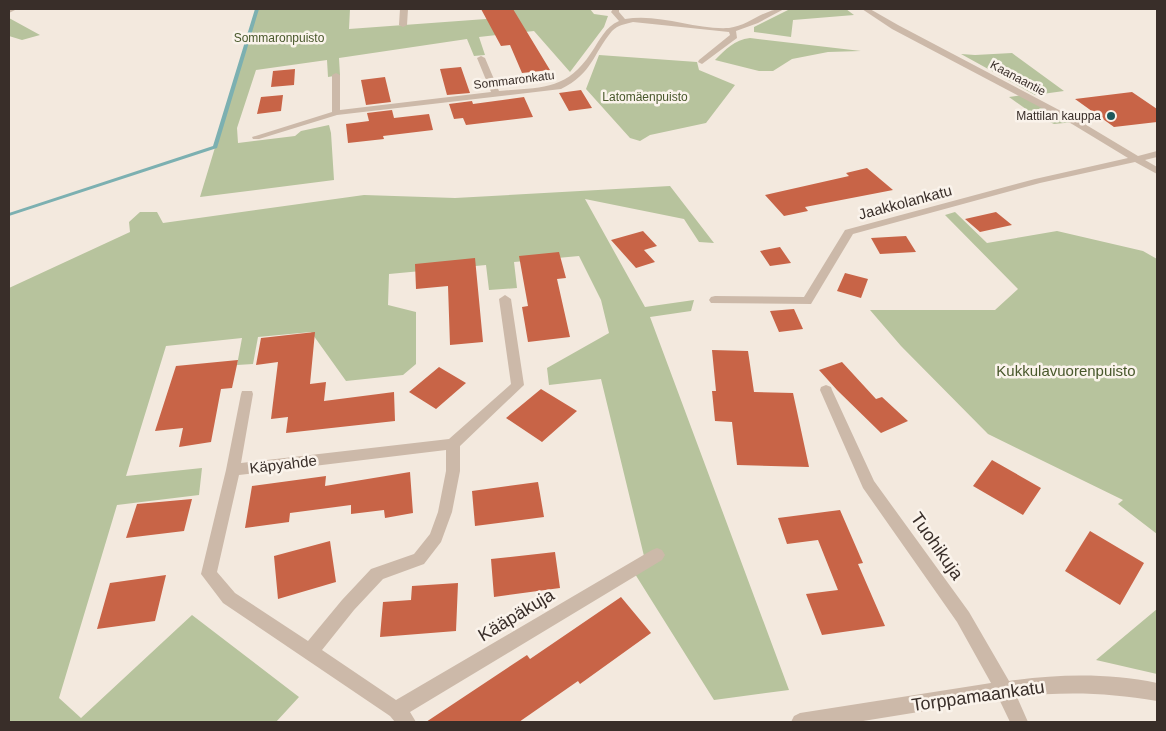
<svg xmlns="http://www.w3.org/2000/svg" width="1166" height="731" viewBox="0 0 1166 731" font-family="Helvetica,sans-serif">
	<rect width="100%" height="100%" fill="#f3e9de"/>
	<path fill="#b7c39d" d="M 257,9 L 350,9 L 349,29 L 514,17 L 512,9 L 590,9 L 594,14 L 608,16 L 604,27 L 570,72 L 534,31 L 479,37 L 485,55 L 474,56 L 467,39 L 339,58 L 340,75 L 328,77 L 327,60 L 256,70 L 237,128 L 238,143 L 295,136 L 301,131 L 329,125 L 331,133 L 334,180 L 200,197 Z
		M 790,9 L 846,9 L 854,15 L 793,20 L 791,37 L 754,32 L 754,27 Z
		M 9,18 L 40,35 L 22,40 L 9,36 Z
		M 750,38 L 861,51 L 828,52 L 792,59 L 773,71 L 759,71 L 715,60 C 726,49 734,40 750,38 Z
		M 1012,53 L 1064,91 L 1035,95 L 961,54 L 975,55 Z
		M 599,55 L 697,62 L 699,70 L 735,85 L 706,123 L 650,135 L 640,141 L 630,138 L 586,89 Z
		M 1024,95 L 1075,122 L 1054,124 L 1033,114 L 1009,97 Z
		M 670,186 L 714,243 L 699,242 L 684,219 L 585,199 L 645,307 L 694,300 L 691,311 L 650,317 L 789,690 L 714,700 L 630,566 L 644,556 L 601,379 L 549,385 L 547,368 L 609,333 L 601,300 L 579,256 L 514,262 L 517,288 L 489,290 L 486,265 L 389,274 L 388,305 L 416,312 L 416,364 L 403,375 L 346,381 L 311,332 L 258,337 L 253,364 L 237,365 L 242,338 L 166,346 L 126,476 L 202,468 L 199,495 L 117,505 L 59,698 L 81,718 L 192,615 L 299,697 L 276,722 L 9,722 L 9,288 L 130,232 L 129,222 L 140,212 L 157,212 L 163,223 L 364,195 L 455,198 Z
		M 955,212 L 987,243 L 1057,231 L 1143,251 L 1157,259 L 1157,534 L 1118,504 L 1123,500 L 988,434 L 901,346 L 870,310 L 995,310 L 1018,289 L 945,215 Z
		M 1157,609 L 1157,674 L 1096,660 Z"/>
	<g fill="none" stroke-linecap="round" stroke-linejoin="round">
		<path fill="#7cb0b1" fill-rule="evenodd" d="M 255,9 L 259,9 L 217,148 L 9,216 L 9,213 L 213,146 Z"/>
	</g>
	<path fill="#c86447" d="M 481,9 L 513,9 L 550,70 L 522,73 L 510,45 L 501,46 Z
		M 461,67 L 470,93 L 447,95 L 440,69 Z
		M 295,69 L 294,85 L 271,87 L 273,71 Z
		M 385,77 L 391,102 L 366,105 L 361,80 Z
		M 581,90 L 592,108 L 569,111 L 559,93 Z
		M 1132,92 L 1157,109 L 1157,122 L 1114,127 L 1075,99 Z
		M 283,95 L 281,111 L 257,114 L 261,97 Z
		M 524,97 L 533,117 L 466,125 L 463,118 L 454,119 L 449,104 L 472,101 L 473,104 Z
		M 392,110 L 394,118 L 429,114 L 433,130 L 383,136 L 384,139 L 348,143 L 346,124 L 369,121 L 367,113 Z
		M 867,168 L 893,190 L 805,207 L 808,211 L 784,216 L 765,195 L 849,176 L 846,173 Z
		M 996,212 L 1012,225 L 980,232 L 965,219 Z
		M 643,231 L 657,246 L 644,250 L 655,262 L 636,268 L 611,240 Z
		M 906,236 L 916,252 L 880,254 L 871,238 Z
		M 780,247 L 791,263 L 770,266 L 760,251 Z
		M 559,252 L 566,278 L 557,279 L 570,337 L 528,342 L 522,307 L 528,306 L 519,256 Z
		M 475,258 L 483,342 L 450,345 L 448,286 L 416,289 L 415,264 Z
		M 845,273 L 868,279 L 861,298 L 837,291 Z
		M 794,309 L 803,329 L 779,332 L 770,311 Z
		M 315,332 L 310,384 L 326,382 L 324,401 L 394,392 L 395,421 L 286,433 L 288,417 L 271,419 L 278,362 L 256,365 L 261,338 Z
		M 712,350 L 748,351 L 754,392 L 793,393 L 809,467 L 737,465 L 732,422 L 715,421 L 712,391 L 716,391 Z
		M 238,360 L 232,388 L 221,389 L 211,442 L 179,447 L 183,428 L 155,431 L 176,366 Z
		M 842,362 L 876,399 L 882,397 L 908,421 L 881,433 L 837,390 L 819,370 Z
		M 439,367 L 466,383 L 436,409 L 409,392 Z
		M 541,389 L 577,411 L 542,442 L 506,418 Z
		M 992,460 L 1041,488 L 1023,515 L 973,486 Z
		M 410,472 L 413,513 L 385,518 L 384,510 L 351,514 L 351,505 L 290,513 L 289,522 L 245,528 L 252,486 L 326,476 L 325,486 Z
		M 538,482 L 544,517 L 475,526 L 472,491 Z
		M 192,499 L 184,531 L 126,538 L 137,504 Z
		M 840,510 L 863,563 L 858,564 L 885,626 L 822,635 L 806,594 L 838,590 L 818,540 L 787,544 L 778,518 Z
		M 1090,531 L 1144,563 L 1120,605 L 1065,571 Z
		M 330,541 L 336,582 L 278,599 L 274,556 Z
		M 555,552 L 560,588 L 494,597 L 491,559 Z
		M 166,575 L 155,621 L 97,629 L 110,583 Z
		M 458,583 L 456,631 L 380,637 L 383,602 L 411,600 L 412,586 Z
		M 621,597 L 651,633 L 580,684 L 578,681 L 519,722 L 426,722 L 527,655 L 530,659 Z"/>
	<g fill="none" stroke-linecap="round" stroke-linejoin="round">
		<path fill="#ccb9a9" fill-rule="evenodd" d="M 9,9 L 17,9 L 9,13 Z
			M 400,9 L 408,9 L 407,25 L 403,27 L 399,25 Z
			M 613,9 L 619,9 L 619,12 L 625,19 C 660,13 695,30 729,28 C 749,26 764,8 784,9 L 758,23 L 736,31 L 737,38 L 702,64 L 698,62 L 699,60 L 730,35 L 729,32 L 633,22 C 625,24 618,25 612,31 C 592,55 593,73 561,89 L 337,115 L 259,139 L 253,139 L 252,137 L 332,112 L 332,75 L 336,73 L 340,75 L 340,110 L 491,92 L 477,58 L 481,56 L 485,58 L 499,91 C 541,87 566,91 591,53 C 600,40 605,27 619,21 L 611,12 Z
			M 862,9 L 870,9 L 898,25 L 1078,120 L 1138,156 L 1157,151 L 1157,157 L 1145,160 L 1157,167 L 1157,174 L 1135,162 L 1040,183 L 853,234 L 811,304 L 711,303 L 709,300 L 711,297 L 715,296 L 804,297 L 845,230 L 1035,179 L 1128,158 L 1072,124 L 892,29 Z
			M 505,295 L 511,299 L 524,385 L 460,446 L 460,471 L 452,512 L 441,542 L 424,564 L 383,579 L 354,610 L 322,650 L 396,700 L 652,550 L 657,548 L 662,550 L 665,555 L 662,560 L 410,712 L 416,722 L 395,722 L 390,716 L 223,603 L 201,574 L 226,470 L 241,394 L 242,391 L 252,391 L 253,394 L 241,463 L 449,439 L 511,384 L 499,299 ZM 446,450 L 446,471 L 438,512 L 430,534 L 414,554 L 371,569 L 342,600 L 308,641 L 235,593 L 217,572 L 239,475 Z
			M 826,385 L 831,387 L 832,390 L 874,481 L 969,612 L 1009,681 C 1059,674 1108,673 1157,683 L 1157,701 C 1109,693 1066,691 1017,697 L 1028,722 L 1010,722 L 999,699 L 857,722 L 791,722 L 794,716 L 800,713 L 991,683 L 957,622 L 863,488 L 820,390 L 821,387 Z"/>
	</g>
	<circle fill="#1d595c" stroke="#faf3eb" stroke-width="2" cx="1111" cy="116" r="5"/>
	<g text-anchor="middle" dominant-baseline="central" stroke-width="5" stroke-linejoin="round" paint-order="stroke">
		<g font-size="12" fill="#49582c" stroke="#faf3eb">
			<text x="279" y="38">Sommaronpuisto</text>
			<text x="645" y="97">Latomäenpuisto</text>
		</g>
		<g font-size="12" fill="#392e29" stroke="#faf3eb">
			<text transform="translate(1018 78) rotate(28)">Kaanaantie</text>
			<text transform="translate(514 80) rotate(-7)">Sommaronkatu</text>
		</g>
		<g font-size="12" fill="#392e29" stroke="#faf3eb" text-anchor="end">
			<text x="1101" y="116">Mattilan kauppa</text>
		</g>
		<g font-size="15" fill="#392e29" stroke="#faf3eb">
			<text transform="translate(905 202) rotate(-15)">Jaakkolankatu</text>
			<text transform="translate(283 464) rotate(-7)">Käpyahde</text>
		</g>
		<g font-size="15" fill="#49582c" stroke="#faf3eb">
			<text x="1066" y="370">Kukkulavuorenpuisto</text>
		</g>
		<g font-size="18" fill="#392e29" stroke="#faf3eb">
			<text transform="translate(937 546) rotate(55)">Tuohikuja</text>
			<text transform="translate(516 615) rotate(-31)">Kääpäkuja</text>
			<text transform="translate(978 696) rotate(-8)">Torppamaankatu</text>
		</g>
	</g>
	<rect width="1166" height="731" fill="none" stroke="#392e29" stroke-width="20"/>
</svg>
